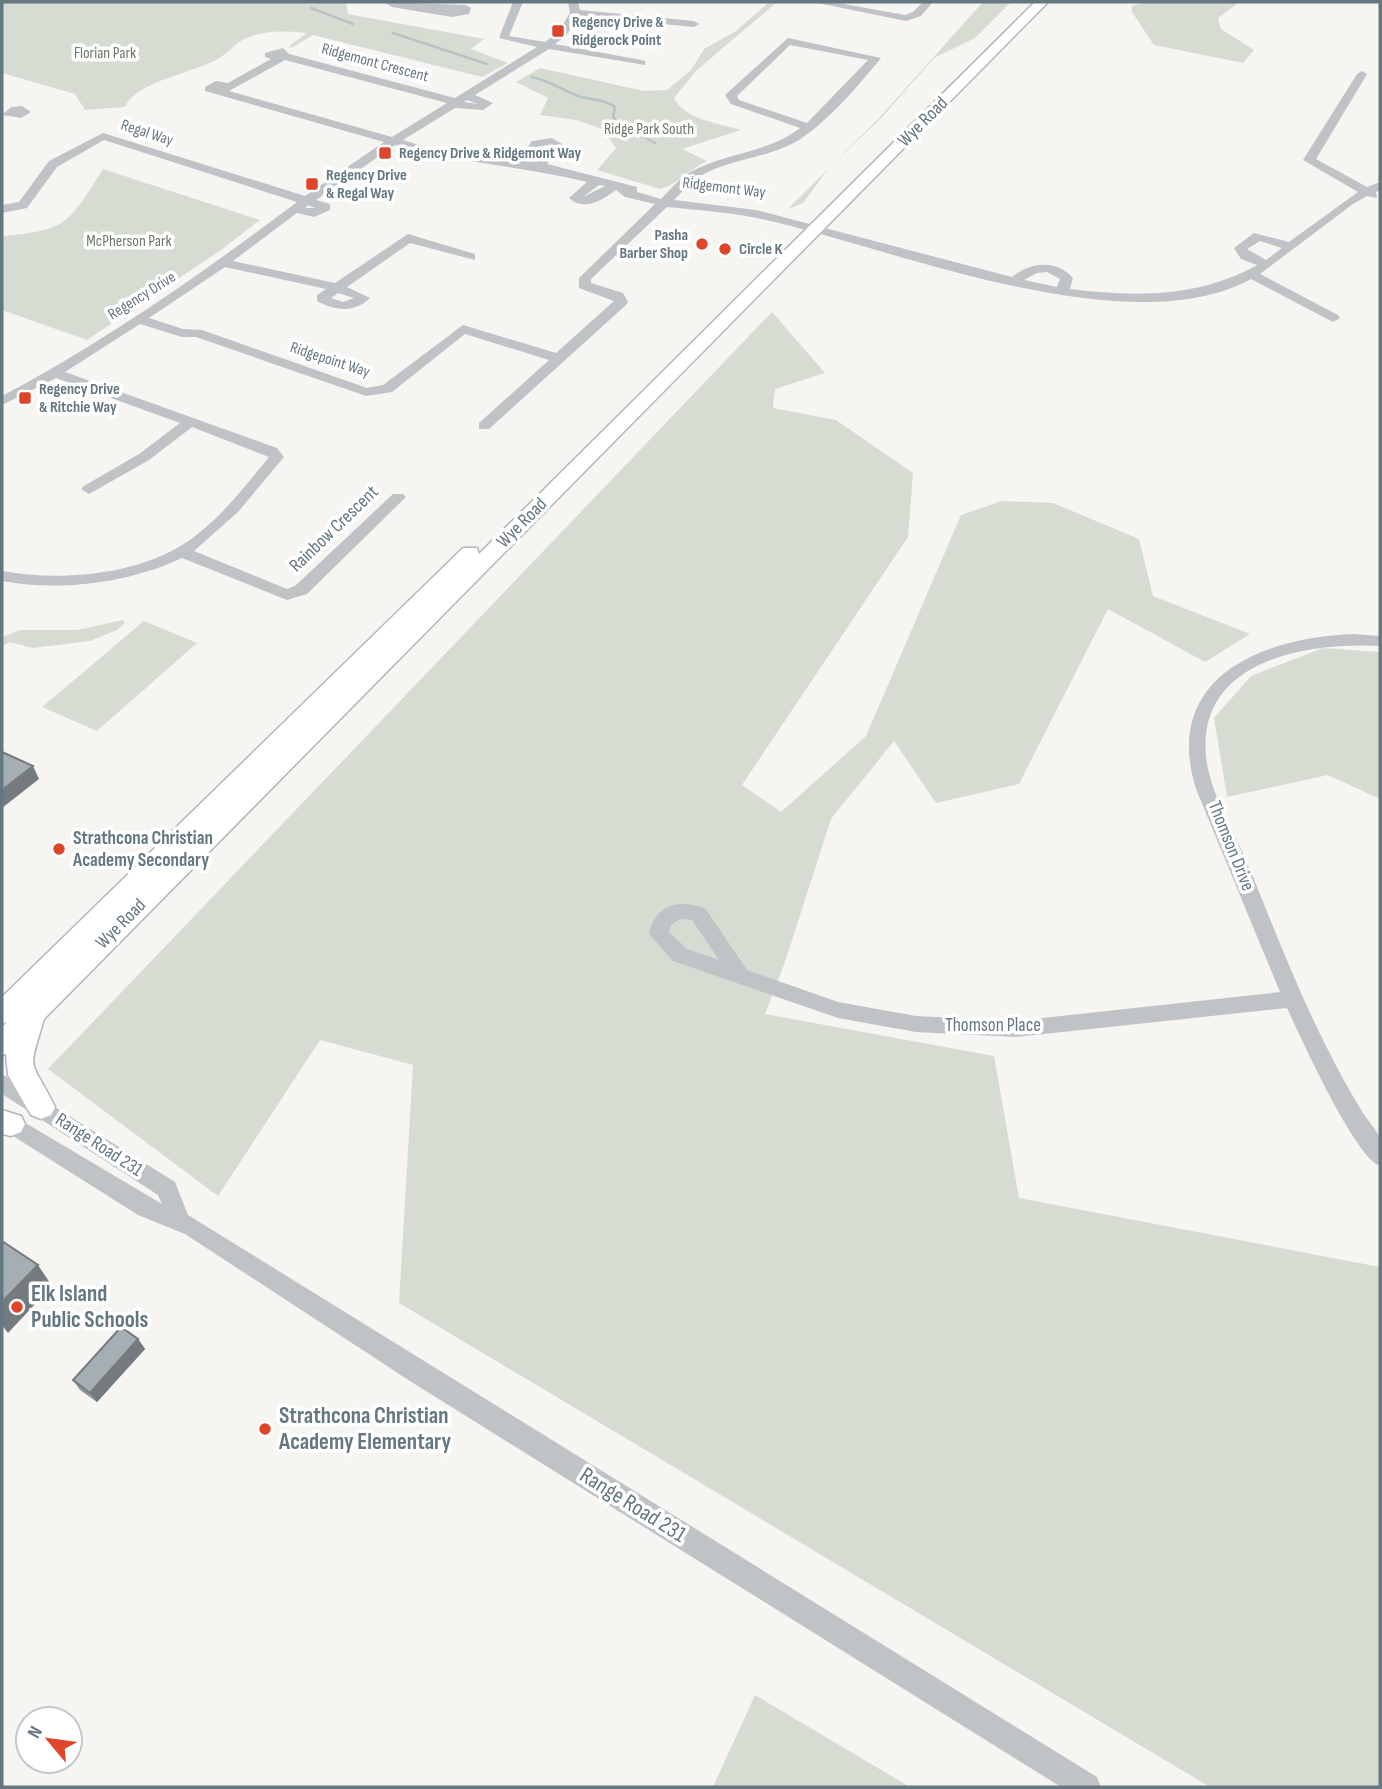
<svg xmlns="http://www.w3.org/2000/svg" width="1382" height="1789" viewBox="0 0 1382 1789" font-family="'Sofia Sans Condensed',sans-serif">
	<rect width="100%" height="100%" fill="#f6f5f2"/>
	<path fill="#d7dcd3" d="M 2,2 L 346,2 L 348,14 L 484,39 L 471,49 L 508,63 L 482,77 L 313,35 L 291,48 L 289,46 L 307,33 C 288,31 270,30 252,36 C 238,40 232,49 221,57 C 197,73 137,80 125,107 L 85,110 L 75,94 L 2,73 Z
		M 769,2 L 777,2 L 696,71 L 674,98 C 685,120 718,123 741,130 L 682,149 L 707,161 C 690,169 677,185 660,189 L 597,170 L 616,148 L 603,129 L 576,120 L 540,115 L 548,98 L 516,82 L 540,68 L 644,91 L 667,90 L 691,70 L 704,49 L 736,31 Z
		M 983,2 L 1011,2 L 975,38 L 934,58 L 882,117 L 828,169 L 803,203 L 788,209 L 879,118 Z
		M 1147,2 L 1238,3 L 1218,18 L 1221,29 L 1254,50 L 1243,63 L 1154,45 L 1132,12 L 1132,6 Z
		M 103,169 L 260,220 L 221,250 L 87,340 L 2,310 L 2,236 C 67,231 69,223 103,169 Z
		M 772,312 L 825,373 L 775,389 L 773,408 L 836,420 L 913,473 L 908,537 L 742,785 L 781,812 L 866,736 L 961,515 L 1002,501 L 1053,503 L 1139,539 L 1153,596 L 1250,634 L 1205,662 L 1108,609 L 1019,784 L 936,803 L 894,741 L 831,819 L 785,962 L 765,1014 L 994,1056 L 1019,1198 L 1380,1267 L 1380,1787 L 1210,1787 L 399,1303 L 413,1065 L 320,1040 L 218,1196 L 48,1069 Z
		M 123,620 L 125,623 L 117,630 L 90,641 L 33,648 L 10,642 L 2,646 L 2,637 L 21,630 L 77,630 Z
		M 144,621 L 197,643 L 97,731 L 42,707 Z
		M 1323,648 L 1380,652 L 1380,799 L 1328,775 L 1227,797 L 1214,718 L 1251,676 Z
		M 755,1695 L 910,1787 L 713,1787 Z"/>
	<g fill="none" stroke-linecap="round" stroke-linejoin="round">
		<path stroke="#b5c3c6" stroke-width="2.5" d="M 311,8 L 353,24
			M 393,33 L 487,64
			M 532,77 C 550,81 562,90 578,96 C 590,100 605,99 615,107 L 613,117 L 616,121 L 655,143"/>
		<defs>
			<path id="major" d="M 1035,2 L 1048,2 L 44,1019 C 27,1076 30,1056 55,1107 L 51,1115 L 41,1119 L 31,1115 L 8,1075 L 6,1054 L 2,1055 L 2,1027 L 7,1022 L 2,1024 L 2,997 L 463,548 L 477,548 L 479,554 Z
				M 2,1110 L 21,1116 L 25,1124 L 21,1132 L 11,1136 L 2,1134 Z"/>
		</defs>
		<use href="#major" stroke="#b2b7ba" stroke-width="3"/>
		<path fill="#bfc3c6" fill-rule="evenodd" d="M 384,2 L 466,5 L 471,8 L 469,14 L 452,17 L 392,7 Z
			M 513,2 L 523,2 L 509,36 L 545,42 L 558,32 L 570,13 L 568,2 L 578,2 L 580,10 L 694,21 L 699,24 L 694,27 L 578,16 L 566,36 L 555,44 L 641,60 L 645,61 L 645,65 L 549,49 L 475,95 L 493,103 L 483,110 L 455,108 L 403,140 L 429,148 L 518,160 L 532,141 L 552,138 L 562,144 L 547,164 L 637,187 L 637,192 L 661,199 C 670,190 679,179 689,173 C 724,152 767,154 800,128 L 731,104 L 725,95 L 788,38 L 881,58 C 859,85 831,118 802,138 C 770,159 729,158 697,178 C 689,184 681,193 674,200 L 756,210 L 1012,277 C 1030,262 1057,259 1073,278 L 1070,289 C 1135,297 1198,298 1257,265 L 1241,259 L 1234,248 L 1254,233 L 1289,242 L 1358,192 L 1303,160 L 1357,74 L 1362,71 L 1367,74 L 1316,159 L 1367,187 L 1380,182 L 1380,190 L 1376,192 L 1377,198 L 1367,196 L 1353,204 L 1260,274 L 1338,315 L 1340,318 L 1333,322 L 1251,279 C 1127,347 888,246 757,218 C 728,212 697,210 667,207 L 591,279 L 591,283 L 623,293 L 628,302 L 626,305 L 489,429 L 479,429 L 479,423 L 549,360 L 465,334 L 392,392 L 366,396 L 196,337 L 182,337 L 140,324 L 65,372 L 277,448 L 284,457 L 238,512 L 194,551 L 287,589 L 295,586 L 393,494 L 403,494 L 406,497 L 307,594 L 287,600 L 182,558 C 129,583 60,592 2,581 L 2,571 C 56,581 128,576 177,548 C 214,527 243,489 269,457 L 192,427 L 149,460 L 89,494 L 81,489 L 84,486 L 139,454 L 180,423 L 56,378 L 2,405 L 2,396 C 106,341 204,272 297,202 L 104,140 L 57,167 L 27,208 L 2,213 L 2,205 L 19,202 L 49,161 L 103,133 L 305,196 L 384,142 L 205,91 L 205,87 L 216,81 L 228,83 L 271,59 L 265,57 L 265,53 L 283,48 L 289,54 L 455,98 L 537,47 L 499,38 ZM 790,45 L 868,60 L 807,123 L 739,100 L 737,96 ZM 285,60 L 447,103 L 392,137 L 229,91 ZM 467,100 L 478,104 L 464,102 ZM 395,145 C 458,163 524,166 587,182 L 569,198 C 585,212 602,200 616,190 L 625,197 L 655,204 L 579,278 L 579,288 L 614,301 L 556,353 L 463,325 L 383,385 L 367,388 L 202,330 L 183,329 L 149,318 L 225,267 L 326,289 L 317,295 L 317,301 C 335,311 355,313 370,298 L 347,287 L 410,243 L 475,260 L 475,254 L 408,234 L 335,283 L 233,261 L 297,213 L 314,217 L 330,210 L 330,204 L 316,200 ZM 550,145 L 537,162 L 529,161 L 540,146 ZM 599,185 L 605,186 L 583,197 ZM 308,205 L 315,208 L 305,208 ZM 1260,241 L 1282,248 L 1266,260 L 1247,249 ZM 1047,272 L 1060,279 L 1057,287 L 1024,280 L 1037,273 ZM 338,293 L 354,298 L 343,302 L 331,298 Z
			M 813,2 L 833,2 L 905,15 L 913,12 L 923,2 L 933,2 L 921,16 L 906,21 Z
			M 22,106 L 31,112 L 21,118 L 2,115 L 11,107 Z
			M 1354,634 L 1380,636 L 1380,646 C 1305,642 1191,661 1207,764 C 1214,802 1237,837 1251,872 C 1275,931 1298,991 1327,1048 C 1338,1070 1350,1092 1363,1113 C 1368,1121 1378,1131 1380,1140 C 1382,1148 1380,1159 1380,1166 C 1355,1158 1300,1036 1287,1008 L 1015,1037 L 916,1032 L 838,1018 L 673,961 L 649,934 C 656,904 677,899 705,908 L 747,970 L 838,1002 L 916,1016 L 1015,1021 L 1280,992 L 1196,789 C 1161,677 1263,637 1354,634 ZM 680,919 L 692,920 L 719,960 L 687,949 L 669,932 L 671,925 Z
			M 2,1074 L 175,1182 L 188,1215 L 1097,1777 L 1101,1787 L 1061,1787 L 413,1383 L 185,1234 L 138,1215 L 2,1129 L 2,1109 L 162,1204 L 158,1195 L 2,1094 Z"/>
		<use href="#major" fill="#fff" fill-rule="evenodd"/>
	</g>
	<path fill="#8e969a" d="M 138,1339 L 145,1349 L 97,1402 L 80,1390 L 73,1380 Z"/>
	<path fill="#747a7d" d="M 33,766 L 39,779 L 2,808 L 2,790 Z
		M 38,1265 L 52,1286 L 8,1333 L 2,1325 L 2,1302 Z
		M 138,1339 L 145,1349 L 97,1402 L 90,1393 Z"/>
	<path fill="#a5afb3" stroke="#747a7d" stroke-width="2" d="M 2,752 L 33,766 L 2,790 Z
		M 2,1241 L 38,1265 L 2,1302 Z
		M 121,1327 L 138,1339 L 90,1393 L 73,1380 Z"/>
	<g fill="#de452a" stroke="#fff" stroke-width="2.5">
		<rect x="551" y="24" width="14" height="14" rx="3.5"/>
		<rect x="378" y="146" width="14" height="14" rx="3.5"/>
		<rect x="305" y="177" width="14" height="14" rx="3.5"/>
		<circle cx="702" cy="244" r="7"/>
		<circle cx="725" cy="249" r="7"/>
		<rect x="18" y="391" width="14" height="14" rx="3.5"/>
		<circle cx="59" cy="849" r="7"/>
		<circle cx="17" cy="1307" r="7"/>
		<circle cx="265" cy="1429" r="7"/>
	</g>
	<g text-anchor="middle" dominant-baseline="central" stroke-width="7" stroke-linejoin="round" paint-order="stroke">
		<g font-size="16" font-weight="bold" fill="#657882" stroke="#fff" text-anchor="start">
			<text x="572" y="22">Regency Drive &amp;<tspan x="572" dy="18">Ridgerock Point</tspan></text>
			<text x="399" y="153">Regency Drive &amp; Ridgemont Way</text>
			<text x="326" y="175">Regency Drive<tspan x="326" dy="18">&amp; Regal Way</tspan></text>
			<text x="688" y="235" text-anchor="end">Pasha<tspan x="688" dy="18">Barber Shop</tspan></text>
			<text x="739" y="249">Circle K</text>
			<text x="39" y="389">Regency Drive<tspan x="39" dy="18">&amp; Ritchie Way</tspan></text>
		</g>
		<g font-size="16" fill="#6a7a64" stroke="#fff">
			<text x="105" y="53">Florian Park</text>
			<text x="649" y="129">Ridge Park South</text>
			<text x="129" y="241">McPherson Park</text>
		</g>
		<g font-size="16" fill="#657882" stroke="#fff">
			<text transform="translate(375 63) rotate(15)">Ridgemont Crescent</text>
			<text transform="translate(147 133) rotate(18)">Regal Way</text>
			<text transform="translate(724 188) rotate(7)">Ridgemont Way</text>
			<text transform="translate(142 296) rotate(-32)">Regency Drive</text>
			<text transform="translate(330 360) rotate(18)">Ridgepoint Way</text>
		</g>
		<g font-size="19" fill="#657882" stroke="#fff">
			<text transform="translate(923 122) rotate(-45)">Wye Road</text>
			<text transform="translate(522 523) rotate(-45)">Wye Road</text>
			<text transform="translate(334 529) rotate(-44)">Rainbow Crescent</text>
			<text transform="translate(1231 846) rotate(68)">Thomson Drive</text>
			<text transform="translate(121 924) rotate(-45)">Wye Road</text>
			<text x="993" y="1025">Thomson Place</text>
			<text transform="translate(99 1145) rotate(33)">Range Road 231</text>
		</g>
		<g font-size="19" font-weight="bold" fill="#657882" stroke="#fff" text-anchor="start">
			<text x="73" y="838">Strathcona Christian<tspan x="73" dy="22">Academy Secondary</tspan></text>
		</g>
		<g font-size="23" font-weight="bold" fill="#657882" stroke="#fff" text-anchor="start">
			<text x="31" y="1294">Elk Island<tspan x="31" dy="26">Public Schools</tspan></text>
			<text x="279" y="1416">Strathcona Christian<tspan x="279" dy="26">Academy Elementary</tspan></text>
		</g>
		<g font-size="23" fill="#657882" stroke="#fff">
			<text transform="translate(633 1505) rotate(32)">Range Road 231</text>
		</g>
	</g>
	<rect width="1382" height="1789" fill="none" stroke="#657882" stroke-width="7"/>
	<g transform="translate(49 1740) rotate(299)"><circle r="33" fill="#ffffff" stroke="#c1c9cd" stroke-width="2"/>
	<path d="M0-5L12 26L0 18L-12 26Z" fill="#de452a"/>
	<text y="-10" font-size="19" font-weight="bold" text-anchor="middle" fill="#657882">N</text>
	</g>
</svg>
